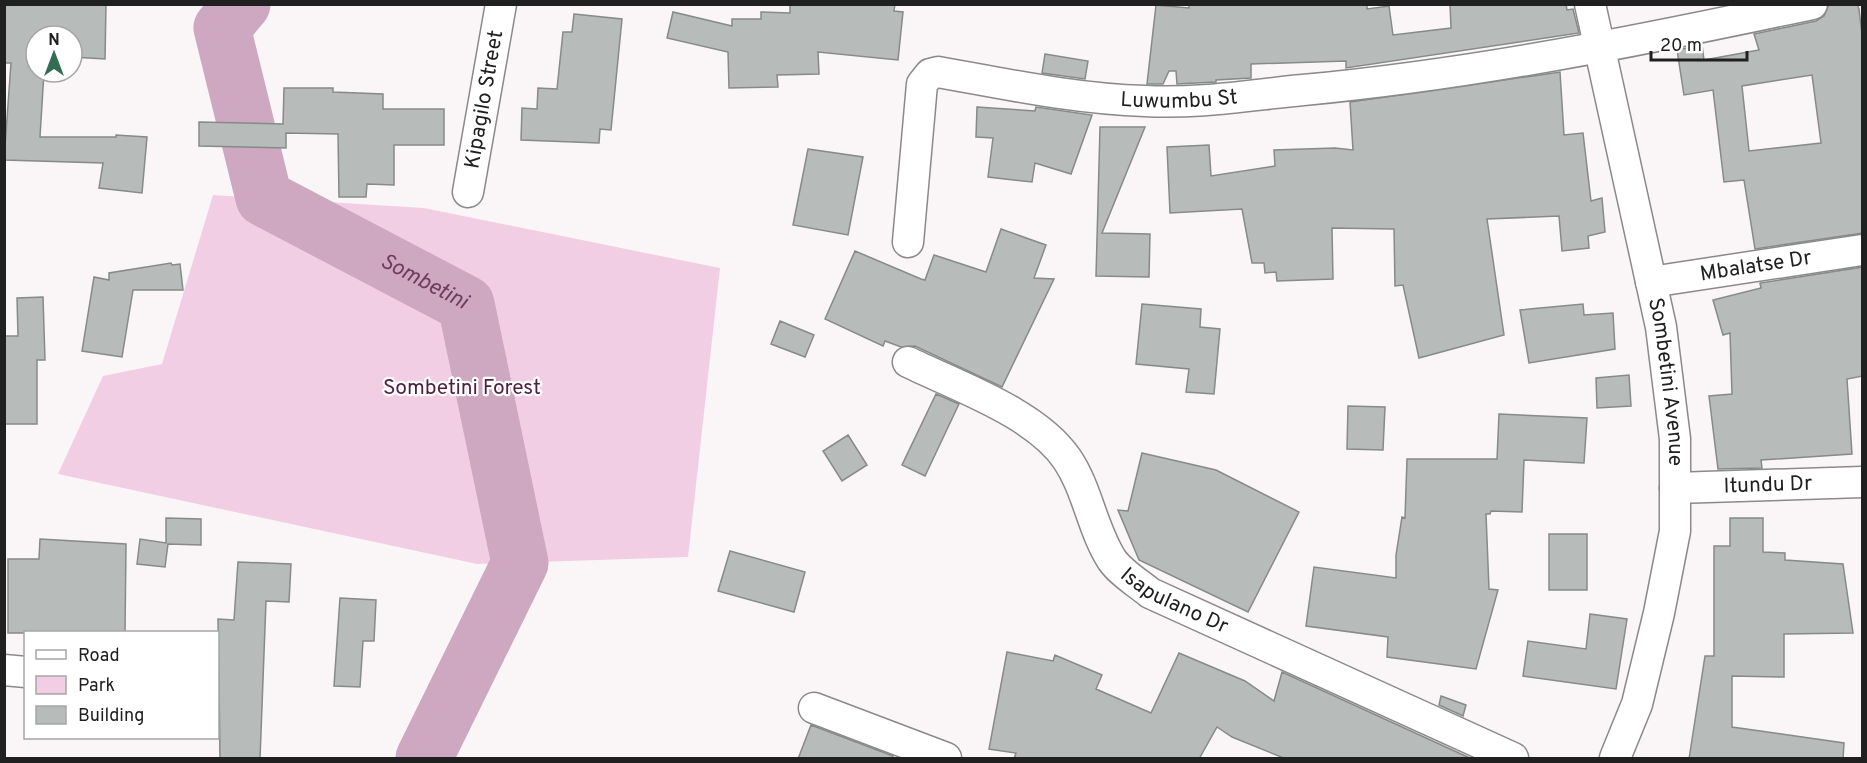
<svg xmlns="http://www.w3.org/2000/svg" width="1867" height="763" viewBox="0 0 1867 763" font-family="Overpass,sans-serif">
	<rect width="100%" height="100%" fill="#faf6f8"/>
	<path fill="#f2cee5" d="M 213,195 L 424,208 L 720,268 L 688,557 L 477,564 L 58,474 L 103,376 L 162,364 Z"/>
	<g fill="none" stroke-linecap="round" stroke-linejoin="round">
		<path stroke="#cea7c1" stroke-width="57" id="s1" d="M 242,4 L 222,28 L 264,198 L 466,304 L 520,563 L 424,758"/>
	</g>
	<path fill="#b7bbb9" stroke="#868a88" stroke-width="1.5" fill-rule="evenodd" d="M 4,4 L 106,4 L 105,59 L 72,57 L 72,36 L 36,36 L 36,72 L 44,72 L 40,137 L 116,137 L 116,135 L 147,137 L 142,193 L 99,188 L 103,163 L 4,160 L 11,63 L 4,63 Z
		M 790,4 L 895,4 L 894,11 L 903,12 L 898,60 L 818,52 L 819,74 L 777,75 L 778,87 L 729,88 L 728,52 L 667,38 L 673,12 L 732,26 L 732,19 L 761,19 L 761,12 L 790,13 Z
		M 1189,4 L 1367,4 L 1367,9 L 1389,6 L 1393,35 L 1451,28 L 1450,4 L 1566,4 L 1567,10 L 1573,9 L 1579,33 L 1346,68 L 1346,61 L 1251,64 L 1251,78 L 1216,80 L 1216,82 L 1177,84 L 1176,71 L 1169,71 L 1163,84 L 1147,84 L 1156,5 L 1189,8 Z
		M 1829,4 L 1857,4 L 1859,9 L 1863,43 L 1863,233 L 1755,249 L 1744,180 L 1724,182 L 1713,90 L 1684,95 L 1677,50 L 1702,45 L 1704,60 L 1759,50 L 1754,34 L 1816,21 L 1824,16 ZM 1812,75 L 1821,143 L 1749,151 L 1742,86 Z
		M 574,14 L 622,19 L 611,130 L 600,129 L 599,143 L 521,140 L 522,108 L 537,109 L 538,88 L 557,89 L 563,32 L 572,32 Z
		M 1045,54 L 1088,61 L 1085,79 L 1042,73 Z
		M 1560,72 L 1564,135 L 1583,133 L 1591,201 L 1602,198 L 1605,232 L 1588,236 L 1589,248 L 1562,251 L 1559,216 L 1487,219 L 1504,335 L 1419,358 L 1403,285 L 1395,286 L 1394,229 L 1332,228 L 1333,279 L 1277,281 L 1276,272 L 1265,273 L 1264,263 L 1252,263 L 1242,209 L 1170,213 L 1167,147 L 1209,145 L 1211,176 L 1275,166 L 1274,150 L 1335,148 L 1353,150 L 1350,102 Z
		M 284,88 L 333,88 L 333,92 L 383,94 L 383,109 L 444,109 L 444,145 L 394,145 L 394,185 L 367,184 L 366,197 L 339,197 L 338,134 L 286,133 L 286,148 L 199,146 L 199,122 L 283,124 Z
		M 977,107 L 1035,111 L 1036,107 L 1092,115 L 1071,174 L 1035,163 L 1032,182 L 988,177 L 993,138 L 976,137 Z
		M 1100,127 L 1145,127 L 1102,233 L 1150,234 L 1149,277 L 1096,276 Z
		M 808,149 L 863,157 L 848,235 L 793,225 Z
		M 1001,229 L 1046,245 L 1034,278 L 1054,279 L 1002,387 L 915,346 L 901,347 L 885,341 L 883,346 L 825,319 L 855,251 L 921,279 L 925,280 L 934,255 L 986,272 Z
		M 171,263 L 172,265 L 180,264 L 183,290 L 133,290 L 122,357 L 82,351 L 94,277 L 109,280 L 109,273 Z
		M 1863,267 L 1863,376 L 1847,379 L 1852,454 L 1761,460 L 1762,468 L 1718,469 L 1709,396 L 1732,394 L 1730,333 L 1723,335 L 1713,300 L 1761,288 L 1760,283 Z
		M 43,297 L 45,360 L 37,360 L 37,424 L 4,424 L 4,336 L 18,336 L 17,298 Z
		M 1142,304 L 1201,309 L 1200,327 L 1220,329 L 1214,394 L 1186,392 L 1189,369 L 1136,364 Z
		M 1583,304 L 1584,315 L 1613,313 L 1615,349 L 1529,363 L 1520,310 Z
		M 780,321 L 814,335 L 805,357 L 771,344 Z
		M 1629,375 L 1631,406 L 1597,408 L 1596,378 Z
		M 936,394 L 959,404 L 925,476 L 902,465 Z
		M 1348,406 L 1385,407 L 1383,450 L 1347,449 Z
		M 1499,414 L 1587,418 L 1584,463 L 1524,460 L 1522,512 L 1491,511 L 1490,514 L 1486,514 L 1489,589 L 1498,590 L 1476,669 L 1387,657 L 1388,637 L 1306,626 L 1314,567 L 1396,578 L 1396,555 L 1402,517 L 1405,518 L 1407,459 L 1497,459 Z
		M 848,435 L 867,465 L 842,481 L 823,451 Z
		M 1142,453 L 1216,470 L 1299,512 L 1248,612 L 1139,560 L 1118,510 L 1128,511 Z
		M 166,518 L 201,519 L 201,545 L 168,544 L 165,567 L 137,564 L 140,539 L 166,543 Z
		M 1730,518 L 1763,518 L 1763,552 L 1785,553 L 1785,560 L 1843,564 L 1853,633 L 1784,634 L 1784,677 L 1732,676 L 1732,727 L 1844,743 L 1843,759 L 1689,759 L 1705,656 L 1714,656 L 1714,546 L 1730,546 Z
		M 1549,534 L 1587,534 L 1587,590 L 1549,590 Z
		M 40,539 L 126,544 L 125,633 L 8,633 L 8,559 L 39,559 Z
		M 730,551 L 805,572 L 794,612 L 718,591 Z
		M 238,562 L 291,564 L 289,602 L 266,601 L 260,759 L 220,759 L 218,619 L 234,620 Z
		M 340,598 L 376,600 L 374,641 L 363,641 L 360,687 L 334,686 Z
		M 1590,614 L 1627,619 L 1616,689 L 1523,676 L 1528,641 L 1586,649 Z
		M 1007,652 L 1053,661 L 1055,655 L 1102,675 L 1096,689 L 1151,713 L 1179,653 L 1245,681 L 1274,701 L 1282,672 L 1472,759 L 1286,759 L 1232,737 L 1217,727 L 1199,759 L 1014,759 L 1016,753 L 989,749 Z
		M 1441,696 L 1466,705 L 1463,716 L 1439,705 Z
		M 811,725 L 893,756 L 893,759 L 798,759 Z"/>
	<g fill="none" stroke-linecap="round" stroke-linejoin="round">
		<defs>
			<g id="minor">
				<path id="s2" d="M 1590,4 L 1661,327 L 1675,439 L 1675,531 L 1659,613 L 1637,704 L 1615,758"/>
				<path id="s3" d="M 468,192 L 501,4"/>
				<path id="s4" d="M 908,242 L 922,84 L 930,74 L 938,72 C 1006,84 1075,99 1145,101 C 1198,104 1250,95 1303,90 C 1475,74 1643,40 1812,4"/>
				<path id="s5" d="M 1651,282 L 1862,250"/>
				<path id="s6" d="M 908,362 C 957,386 1036,413 1067,459 C 1088,490 1092,529 1112,560 C 1121,573 1138,583 1150,593 L 1513,758"/>
				<path id="s7" d="M 1675,488 L 1862,482"/>
				<path d="M 4,670 L 26,672"/>
				<path d="M 814,708 L 946,758"/>
			</g>
		</defs>
		<use href="#minor" stroke="#8c898b" stroke-width="33"/>
		<use href="#minor" stroke="#fff" stroke-width="30"/>
	</g>
	<g text-anchor="middle" dominant-baseline="central" stroke-width="4.5" stroke-linejoin="round" paint-order="stroke">
		<g font-size="21" fill="#212020" stroke="#fff">
			<text stroke="none"><textPath href="#s4" startOffset="423">Luwumbu St</textPath></text>
			<text stroke="none"><textPath href="#s3" startOffset="94">Kipagilo Street</textPath></text>
			<text stroke="none"><textPath href="#s5" startOffset="106">Mbalatse Dr</textPath></text>
			<text stroke="none"><textPath href="#s2" startOffset="386">Sombetini Avenue</textPath></text>
			<text stroke="none"><textPath href="#s7" startOffset="93">Itundu Dr</textPath></text>
			<text stroke="none"><textPath href="#s6" startOffset="375">Isapulano Dr</textPath></text>
		</g>
		<g font-size="21" fill="#4f1f42" stroke="#fff">
			<text x="462" y="388">Sombetini Forest</text>
		</g>
		<g font-size="22" font-style="italic" fill="#6f3c60" stroke="#fff">
			<text stroke="none"><textPath href="#s1" startOffset="387">Sombetini</textPath></text>
		</g>
	</g>
	<rect width="1867" height="763" fill="none" stroke="#212020" stroke-width="12"/>
	<rect x="24" y="631" width="195" height="108" fill="#ffffff" stroke="#a6a6a6" stroke-width="1.5"/>
	<rect x="36" y="650" width="30" height="9" fill="#ffffff" stroke="#a6a6a6" stroke-width="1.5"/>
	<text x="78" y="661" font-size="18" fill="#212020">Road</text>
	<rect x="36" y="676" width="30" height="18" fill="#f2cee5" stroke="#a6a6a6" stroke-width="1.5"/>
	<text x="78" y="691" font-size="18" fill="#212020">Park</text>
	<rect x="36" y="706" width="30" height="18" fill="#b7bbb9" stroke="#a6a6a6" stroke-width="1.5"/>
	<text x="78" y="721" font-size="18" fill="#212020">Building</text>
	<g transform="translate(54 54)"><circle r="28" fill="#ffffff" stroke="#a6a6a6" stroke-width="1.5"/>
	<path d="M0-4.5L10 22L0 15L-10 22Z" fill="#336c54"/>
	<text y="-9" font-size="16" font-weight="bold" text-anchor="middle" fill="#212020">N</text>
	</g>
	<path d="M1651 51v9h96v-9" fill="none" stroke="#212020" stroke-width="3"/>
	<text x="1660" y="51" font-size="18" fill="#212020" stroke="#ffffff" stroke-width="4.5" paint-order="stroke">20 m</text>
</svg>
